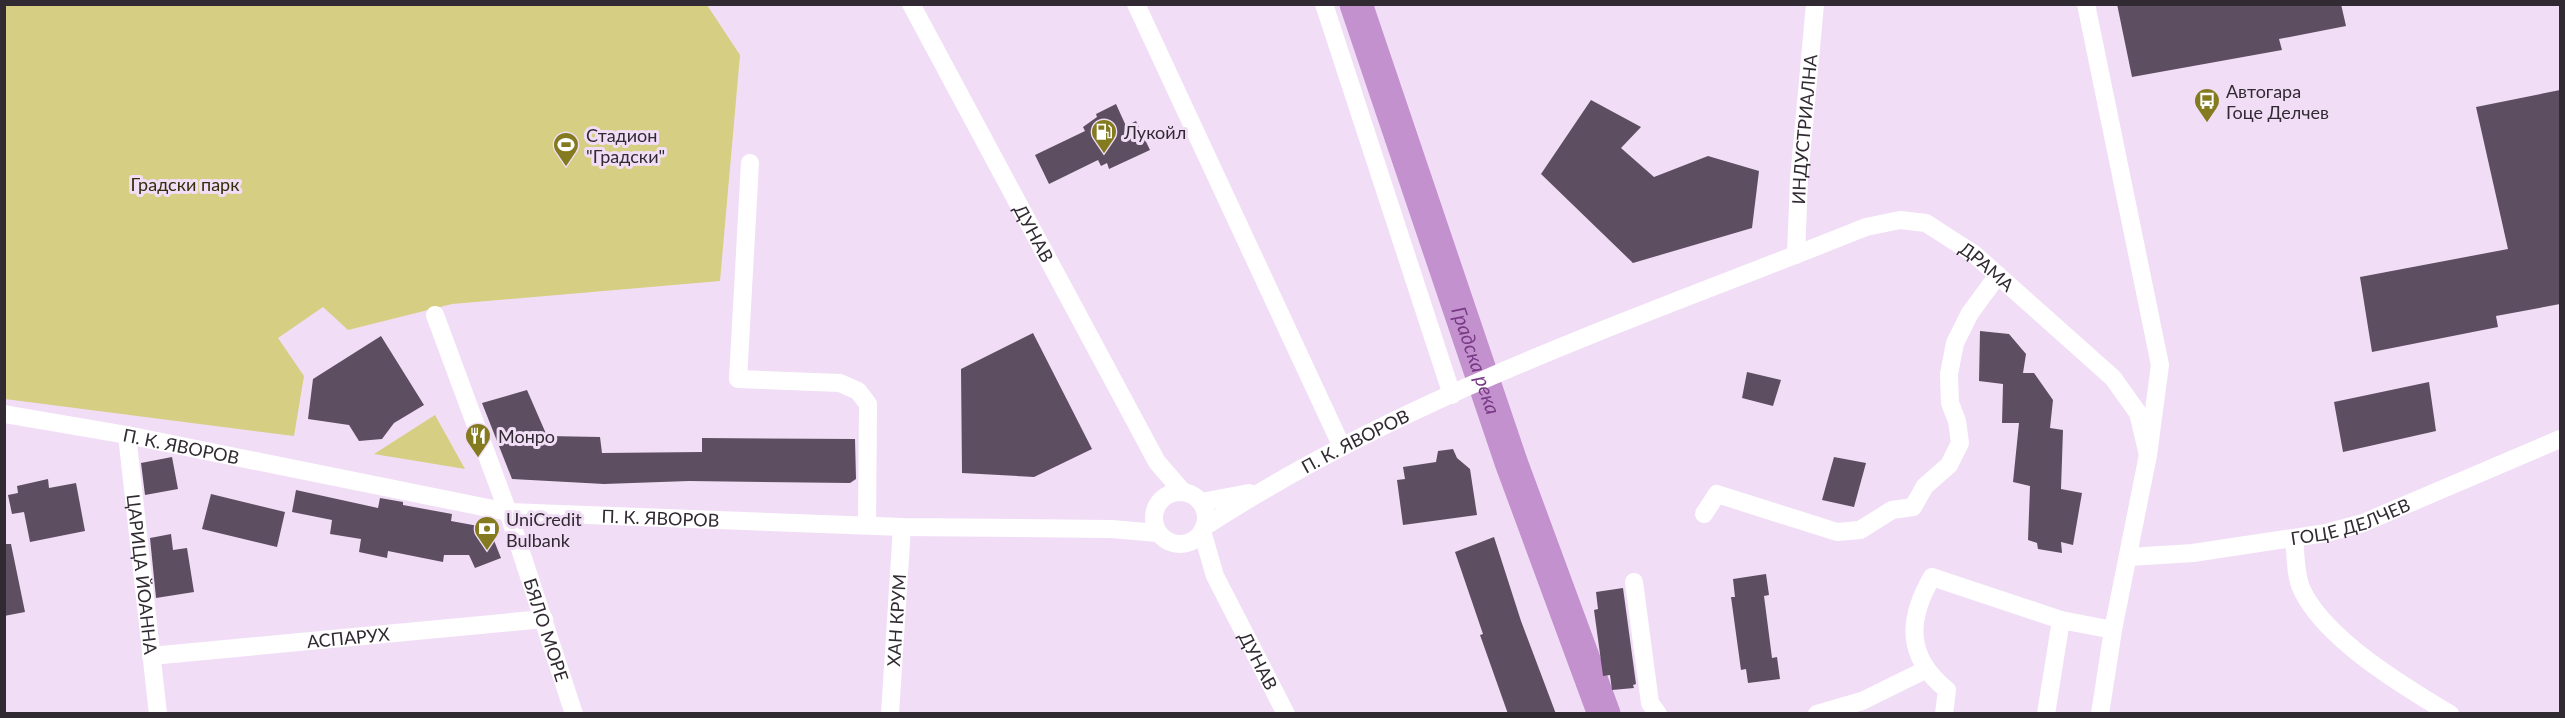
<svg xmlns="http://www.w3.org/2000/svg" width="2565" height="718" viewBox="0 0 2565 718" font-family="Lato,sans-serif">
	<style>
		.green { fill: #d6ce83 }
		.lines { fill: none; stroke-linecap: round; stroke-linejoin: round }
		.river { stroke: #c491cf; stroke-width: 33 }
		.building { fill: #5e4e62 }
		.minor { stroke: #fff; stroke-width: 18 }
		.labels { text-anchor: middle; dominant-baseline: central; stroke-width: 6; stroke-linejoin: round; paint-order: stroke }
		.poi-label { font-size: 18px; fill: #312a32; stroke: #f1def6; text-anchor: start }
		.street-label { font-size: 18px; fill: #312a32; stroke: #f1def6 }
		.park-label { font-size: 18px; fill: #322e09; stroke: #f1def6 }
		.water-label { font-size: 20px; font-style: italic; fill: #783a85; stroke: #f1def6 }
	</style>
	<rect width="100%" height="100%" fill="#f1def6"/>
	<!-- green -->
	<path class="green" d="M5,5H707L740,55L720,281L452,304L348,330L323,307L278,338L304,376L294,436L5,399Z
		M435,415L465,469L374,454Z"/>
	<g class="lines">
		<!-- river -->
		<path class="river" id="s1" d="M1356,4L1511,462L1604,714"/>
	</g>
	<!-- building -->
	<path class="building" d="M2117,4H2341L2346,26L2279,39L2282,50L2132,77Z
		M2560,90V304L2496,316L2498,327L2372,352L2360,277L2508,249L2476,107Z
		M1591,100L1641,127L1621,148L1654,177L1708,156L1759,171L1752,228L1633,263L1541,174Z
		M1116,104L1126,126L1136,121L1150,150L1109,169L1107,163L1101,166L1098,160L1049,184L1035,155L1085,131L1083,127L1097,117L1096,114Z
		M1980,331L2009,334L2026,354L2023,373H2034L2053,400L2050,428L2063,430L2061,489L2082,493L2073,545L2061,542L2062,553L2038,549L2037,543L2028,540L2030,486L2013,482L2019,423H2002L2003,384L1979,381Z
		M1033,333L1092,449L1034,477L962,473L961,369Z
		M381,336L424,405L394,423L382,439L359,441L349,425L308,419L313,379Z
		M1747,372L1781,380L1773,406L1742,398Z
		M2429,382L2436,431L2343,452L2334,402Z
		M527,390L547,436L600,437L602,453L702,452V438L855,439L856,479L850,483L689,481L604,484L512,479L482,403Z
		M1453,449L1457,458L1470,469L1477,515L1403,525L1397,480L1405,479L1403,467L1436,462L1438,451Z
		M172,457L178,489L145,495L141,463Z
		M1834,457L1866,463L1854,507L1822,500Z
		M48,479L49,488L76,483L85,531L30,542L24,512L12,514L8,495L18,493L17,486Z
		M296,490L378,508L380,498L403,502V505L452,514L451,521L489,528L501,558L475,568L469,555H444L443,562L388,551L387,558L359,552L361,539L330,534L332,520L292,512Z
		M211,494L285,512L277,547L202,529Z
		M171,534L173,550L187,548L194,592L156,598L150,538Z
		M1494,537L1521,621L1556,714H1508L1480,635L1483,634L1455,552Z
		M4,544H11L25,612L4,616Z
		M1766,574L1769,595L1764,596L1772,658L1777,657L1780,679L1748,683L1746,669L1741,670L1731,597H1735L1733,579Z
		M1623,588L1636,684L1633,685L1634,688L1612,690L1610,675L1603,676L1594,610L1598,609L1596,592Z"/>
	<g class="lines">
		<!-- minor -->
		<g class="minor">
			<path id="s2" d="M911,4L1157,462L1183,492"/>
			<path d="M1136,4L1342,447"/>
			<path d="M1324,4L1452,395"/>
			<path d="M2086,4L2160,365L2148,455L2113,630L2100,714"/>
			<path d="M750,163L738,379L840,383L858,391L868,404L867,525"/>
			<path id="s3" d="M1796,255L1799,179L1815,4"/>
			<path id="s4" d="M435,315L508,512L574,714"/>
			<path id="s5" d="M4,414L127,435L508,512L902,527L1111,529L1158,533"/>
			<path id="s6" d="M127,435L158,714"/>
			<circle cx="1180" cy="518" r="26"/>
			<path d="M1201,502L1249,493"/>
			<path d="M1704,514L1717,494L1837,532L1860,530L1892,510L1913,507L1925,486L1949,465L1960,443L1957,421L1950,403L1949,374L1955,343L1970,313L1998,275"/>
			<path id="s7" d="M1204,527C1408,394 1642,317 1866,227L1900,220L1926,223L1974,254L2113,378L2138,413L2148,455"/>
			<path id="s8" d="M1202,531L1215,576L1286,714"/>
			<path d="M2294,539C2296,554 2295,576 2302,590C2325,639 2403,686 2450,714"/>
			<path id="s9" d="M2129,557L2193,553L2326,533L2363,523L2560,439"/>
			<path d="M1634,582L1650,703L1658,714"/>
			<path id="s10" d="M151,656L544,619"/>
			<path id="s11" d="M890,714L902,527"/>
			<path d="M1817,714L1862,701L1925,670"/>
			<path d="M1944,714L1947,690C1906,657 1907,620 1932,577L2061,620L2113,630"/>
			<path d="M2046,714L2061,620"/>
		</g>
	</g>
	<!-- icons -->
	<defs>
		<symbol id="bus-pin" viewBox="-11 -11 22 30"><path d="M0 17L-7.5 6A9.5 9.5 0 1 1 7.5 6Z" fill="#847a1f" stroke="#f1def6"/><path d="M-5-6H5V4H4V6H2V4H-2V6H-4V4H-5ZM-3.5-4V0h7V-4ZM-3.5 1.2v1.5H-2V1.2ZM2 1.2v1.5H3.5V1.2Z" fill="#fff"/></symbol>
		<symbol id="fuel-pin" viewBox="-11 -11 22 30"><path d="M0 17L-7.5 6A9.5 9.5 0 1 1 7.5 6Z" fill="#847a1f" stroke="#f1def6"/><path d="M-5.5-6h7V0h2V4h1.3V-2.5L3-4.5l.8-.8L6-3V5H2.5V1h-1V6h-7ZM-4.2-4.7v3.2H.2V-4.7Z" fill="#fff"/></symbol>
		<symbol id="stadium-pin" viewBox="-11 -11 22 30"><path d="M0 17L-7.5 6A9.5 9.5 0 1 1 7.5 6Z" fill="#847a1f" stroke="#f1def6"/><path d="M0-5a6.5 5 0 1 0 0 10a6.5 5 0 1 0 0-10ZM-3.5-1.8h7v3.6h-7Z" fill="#fff"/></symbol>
		<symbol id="restaurant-pin" viewBox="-11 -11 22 30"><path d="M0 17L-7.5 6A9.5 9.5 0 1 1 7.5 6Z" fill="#847a1f" stroke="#f1def6"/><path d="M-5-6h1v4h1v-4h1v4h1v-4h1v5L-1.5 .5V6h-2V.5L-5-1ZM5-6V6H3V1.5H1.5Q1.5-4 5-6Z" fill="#fff"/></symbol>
		<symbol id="bank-pin" viewBox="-11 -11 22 30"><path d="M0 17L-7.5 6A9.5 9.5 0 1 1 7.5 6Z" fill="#847a1f" stroke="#f1def6"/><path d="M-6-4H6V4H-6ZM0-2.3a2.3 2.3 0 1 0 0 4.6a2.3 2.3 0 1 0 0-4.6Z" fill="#fff"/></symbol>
	</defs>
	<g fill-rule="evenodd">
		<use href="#bus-pin" x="2192" y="86" width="30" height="40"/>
		<use href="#fuel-pin" x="1089" y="117" width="30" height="40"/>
		<use href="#stadium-pin" x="551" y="130" width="30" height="40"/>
		<use href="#restaurant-pin" x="463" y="421" width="30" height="40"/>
		<use href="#bank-pin" x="472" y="514" width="30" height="40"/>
	</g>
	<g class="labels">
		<!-- poi labels -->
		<g class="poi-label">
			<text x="2226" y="91">Автогара<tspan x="2226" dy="21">Гоце Делчев</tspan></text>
			<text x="1124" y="132">Лукойл</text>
			<text x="586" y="135">Стадион<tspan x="586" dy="21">"Градски"</tspan></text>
			<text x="498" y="436">Монро</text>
			<text x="506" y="519">UniCredit<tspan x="506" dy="21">Bulbank</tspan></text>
		</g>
		<!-- street labels -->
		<g class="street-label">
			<text stroke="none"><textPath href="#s3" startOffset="126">ИНДУСТРИАЛНА</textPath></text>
			<text stroke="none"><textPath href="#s2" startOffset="260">ДУНАВ</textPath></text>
			<text stroke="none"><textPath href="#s7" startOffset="864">ДРАМА</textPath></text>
			<text stroke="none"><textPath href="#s7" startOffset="174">П. К. ЯВОРОВ</textPath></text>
			<text stroke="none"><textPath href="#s5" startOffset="180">П. К. ЯВОРОВ</textPath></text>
			<text stroke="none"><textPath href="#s5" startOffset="666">П. К. ЯВОРОВ</textPath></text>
			<text stroke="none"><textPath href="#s9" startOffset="225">ГОЦЕ ДЕЛЧЕВ</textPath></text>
			<text stroke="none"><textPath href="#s6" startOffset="140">ЦАРИЦА ЙОАННА</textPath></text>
			<text stroke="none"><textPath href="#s11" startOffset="94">ХАН КРУМ</textPath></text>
			<text stroke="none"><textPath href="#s4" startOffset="334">БЯЛО МОРЕ</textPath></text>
			<text stroke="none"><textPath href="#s10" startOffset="198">АСПАРУХ</textPath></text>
			<text stroke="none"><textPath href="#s8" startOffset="142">ДУНАВ</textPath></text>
		</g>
		<!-- park labels -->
		<g class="park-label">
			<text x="185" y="184">Градски парк</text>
		</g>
		<!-- water labels -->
		<g class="water-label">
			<text stroke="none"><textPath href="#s1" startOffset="376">Градска река</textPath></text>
		</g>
	</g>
	<!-- border -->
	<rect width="2565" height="718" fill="none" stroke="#312a32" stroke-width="12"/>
</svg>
